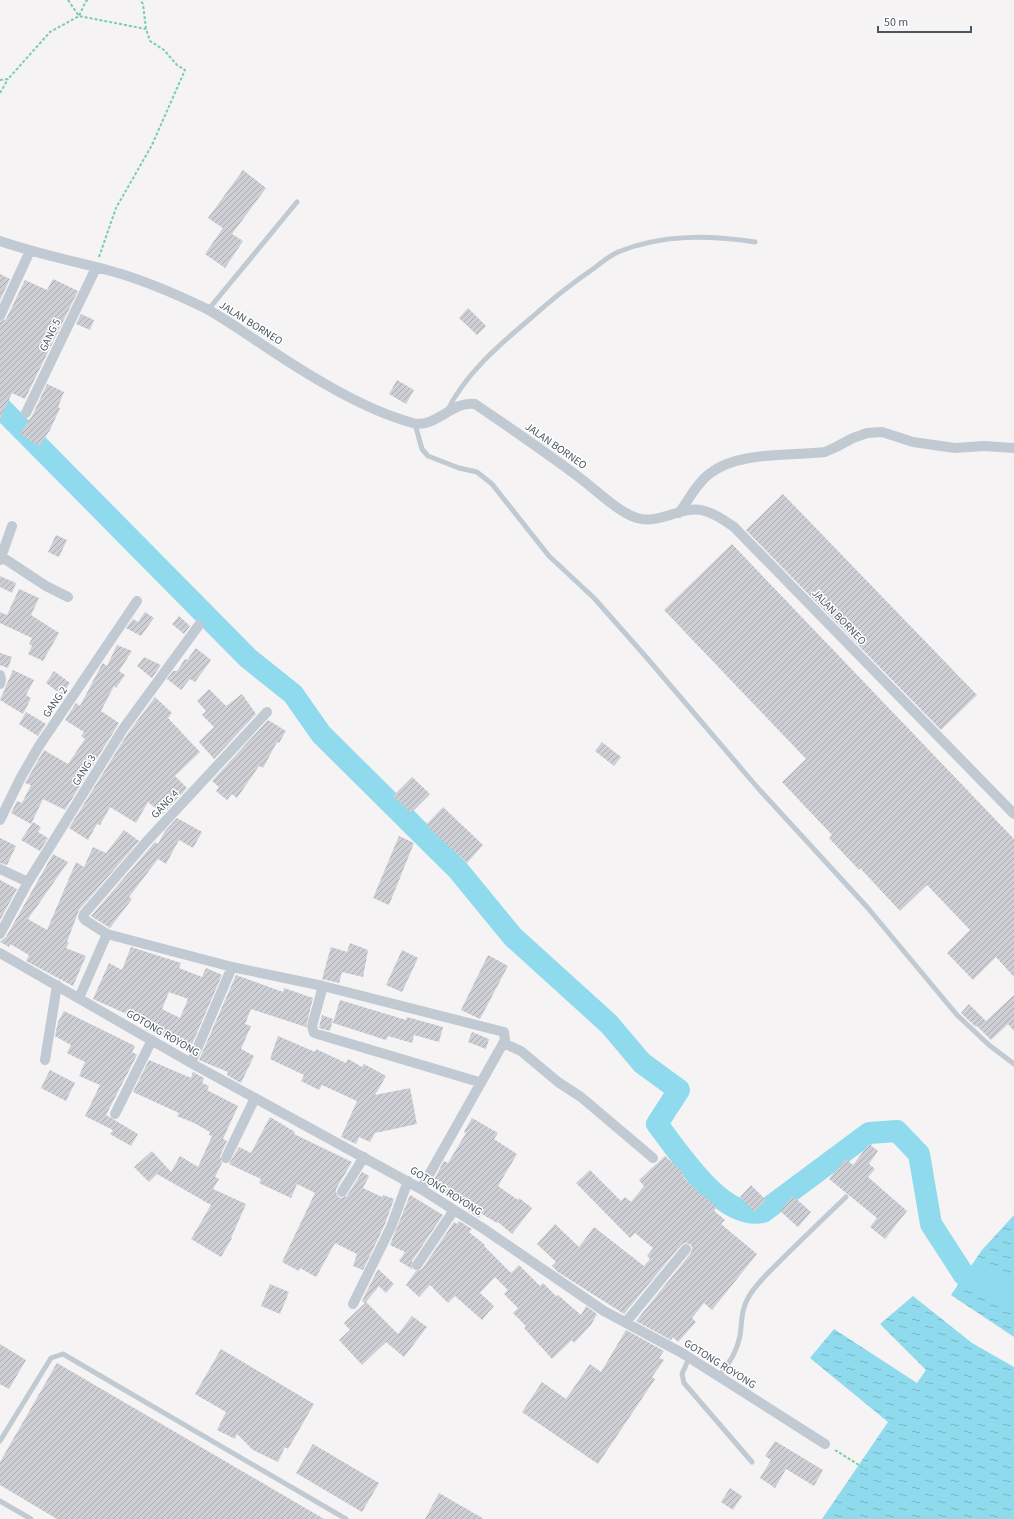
<svg xmlns="http://www.w3.org/2000/svg" width="1014" height="1519" viewBox="0 0 1014 1519" font-family="'Source Sans 3',sans-serif">
	<style>
		.water { fill: url(#water-ripples) }
		.lines { fill: none; stroke-linecap: round; stroke-linejoin: round }
		.river { stroke: #90daee; stroke-width: 22 }
		.building { fill: url(#building-hatch); fill-rule: evenodd }
		.path { stroke: #7ad0a6; stroke-width: 2; stroke-dasharray: 3 2; stroke-linecap: butt }
		.service { stroke: #c1cad2; stroke-width: 5 }
		.minor { stroke: #c1cad2; stroke-width: 10 }
		.labels { text-anchor: middle; dominant-baseline: central; stroke-width: 3; stroke-linejoin: round; paint-order: stroke }
		.street-label { font-size: 11px; fill: #4a5661; stroke: #fff }
	</style>
	<defs>
		<pattern id="water-ripples" width="26" height="14" patternUnits="userSpaceOnUse"><rect width="26" height="14" fill="#90daee"/><path d="M2 4q2-2 4 0t4 0M15 11q2-2 4 0t4 0" fill="none" stroke="#78b4c4"/></pattern>
		<pattern id="building-hatch" width="6" height="6" patternUnits="userSpaceOnUse"><rect width="6" height="6" fill="#cdcfd5"/><path d="M-1 1l2-2M0 6l6-6M5 7l2-2" fill="none" stroke="#a8abb0"/></pattern>
	</defs>
	<rect width="100%" height="100%" fill="#f5f3f3"/>
	<!-- water -->
	<path class="water" d="M1014,1215V1337L951,1295L982,1250Z
		M913,1296L972,1343L1014,1367V1519H822L888,1422L810,1358L834,1329L917,1383L926,1370L880,1324Z"/>
	<g class="lines">
		<!-- river -->
		<path class="river" d="M0,407L248,658L293,694L321,734L458,870L513,937L609,1024L642,1063L679,1090L657,1124C679,1152 722,1221 763,1212L869,1133L897,1131L919,1154L931,1224L964,1275L1014,1294"/>
	</g>
	<!-- building -->
	<path class="building" d="M243,170L266,188L232,234L243,241L225,268L205,254L223,228L208,218Z
		M0,274L10,279L0,300Z
		M53,279L78,291L25,399L12,393L0,420V322L6,319L25,280L47,290Z
		M468,308L486,326L477,335L459,318Z
		M81,314L94,320L90,330L76,324Z
		M397,380L414,390L406,404L389,394Z
		M47,384L64,392L58,407L60,408L50,430L39,446L20,434L32,416Z
		M783,494L977,695L941,730L746,530Z
		M56,535L67,540L59,557L48,552Z
		M732,544L1014,839V977L996,957L973,980L947,953L970,930L927,885L900,911L860,868L859,870L829,838L832,835L782,782L806,759L664,610Z
		M0,576L16,583L12,593L0,587Z
		M19,589L39,598L31,615L59,633L43,661L28,654L32,646L29,644L32,638L0,623V612L7,615Z
		M145,612L154,618L141,636L126,628L133,619L138,622Z
		M179,616L190,626L184,634L172,624Z
		M117,645L132,651L119,671L125,675L116,688L114,686L101,711L119,723L65,810L43,799L31,824L11,813L17,801L22,803L31,785L25,783L44,750L68,764L85,739L81,736L84,732L65,720L76,703L80,706L102,664L103,663L107,666Z
		M196,648L211,660L195,682L190,679L181,690L167,679L173,671H177L185,659L187,660Z
		M0,653L12,657L8,668L0,665Z
		M144,657L161,665L152,678L137,666Z
		M13,670L34,680L26,695L31,698L23,714L0,700Z
		M54,671L70,683L62,695L46,683Z
		M209,689L226,706L242,694L256,714L214,759L199,742L214,727L202,715L206,711L197,701Z
		M155,697L172,713L168,718L200,752L175,776L187,788L163,814L148,802L136,823L110,807L100,825L97,824L88,840L69,828L128,733Z
		M26,712L46,724L38,736L19,724Z
		M268,720L286,731L279,743L277,742L263,768L259,766L237,798L232,794L227,800L216,791L219,787L212,781Z
		M602,742L621,757L614,766L595,751Z
		M412,777L430,794L411,813L393,796Z
		M443,807L483,845L467,863L426,825Z
		M177,818L202,832L193,848L179,840L166,864L158,859L129,897L132,899L110,928L91,916L155,842L158,844L165,831Z
		M33,822L41,827L38,832L48,838L40,851L21,840Z
		M124,830L139,841L79,910L67,942L69,943L66,948L86,956L73,986L26,961L29,955L10,944L9,947L0,942L6,937L53,854L68,862L28,919L47,930L76,862L84,867L93,847L106,853Z
		M399,836L414,843L389,905L373,898Z
		M0,838L16,846L7,865L0,863Z
		M0,880L17,889L0,920Z
		M350,943L368,950L363,977L342,972L339,983L322,979L331,947L347,952Z
		M131,947L181,963L179,968L202,977L206,968L222,975L190,1049L147,1028L150,1021L130,1013L129,1015L93,999L109,963L122,970ZM169,992L188,999L180,1018L162,1009Z
		M402,950L418,958L402,992L386,985Z
		M488,955L508,966L480,1019L461,1010Z
		M236,975L283,992L284,988L313,998L306,1027L251,1009L245,1024L251,1026L241,1049L254,1056L241,1083L227,1075L228,1072L199,1060Z
		M1014,995V1031L1008,1024L991,1040L977,1026L976,1027L961,1013L969,1004L986,1021Z
		M340,1000L406,1020L407,1017L443,1027L439,1042L414,1035L412,1043L388,1036L386,1040L333,1023Z
		M64,1011L135,1046L132,1052L137,1055L106,1115L138,1134L131,1146L110,1134L113,1130L85,1116L100,1085L79,1076L85,1062L67,1053L71,1045L55,1036L58,1022Z
		M322,1015L333,1019L330,1031L319,1028Z
		M472,1032L489,1039L486,1049L468,1042Z
		M278,1036L315,1052L316,1049L346,1063L348,1059L362,1067L364,1064L386,1076L375,1095L410,1088L417,1124L375,1133L370,1142L359,1137L356,1144L341,1137L357,1101L322,1085L319,1090L301,1081L304,1075L270,1059Z
		M149,1060L191,1078L193,1072L204,1078L202,1083L209,1086L207,1090L238,1106L223,1139L227,1141L220,1156L222,1163L215,1177L219,1179L213,1189L246,1204L231,1238H232L221,1257L191,1239L211,1205L157,1174L149,1182L134,1167L152,1151L171,1172L180,1156L198,1167L212,1136L209,1135L210,1132L194,1123L177,1116L179,1113L133,1092Z
		M50,1070L75,1083L66,1101L41,1088Z
		M270,1117L295,1132L294,1134L352,1162L336,1189V1192L338,1197L342,1198L347,1196L362,1172L369,1176L363,1188L382,1197L383,1195L394,1199L385,1224L363,1270L353,1266L357,1254L335,1243L316,1277L300,1268L299,1271L282,1262L315,1193L297,1184L291,1198L259,1183L261,1179L229,1164L239,1147L251,1153Z
		M472,1118L498,1133L494,1139L517,1154L498,1186L518,1200L519,1198L532,1208L512,1234L498,1222L497,1223L482,1214L479,1218L467,1210L469,1207L431,1185L444,1161L448,1163L466,1133L464,1132Z
		M869,1144L878,1151L869,1164L875,1169L868,1177L907,1211L885,1239L870,1227L877,1218L829,1179L846,1159L853,1165Z
		M665,1156L685,1175L683,1177L694,1188L717,1207L714,1211L725,1220L721,1224L757,1254L712,1310L704,1303L692,1318L696,1322L678,1342L673,1337L671,1340L636,1321L691,1253L692,1247L690,1244L684,1243L681,1245L624,1314L558,1272L552,1266L556,1262L537,1244L555,1224L579,1247L594,1227L644,1266L650,1259L647,1256L653,1248L635,1233L630,1238L576,1183L590,1170L621,1201L625,1197L631,1202L644,1186L639,1180Z
		M751,1185L766,1200L754,1212L740,1197Z
		M410,1195L443,1215L412,1261V1269L399,1261L405,1252L390,1245Z
		M793,1196L811,1212L798,1227L780,1211Z
		M459,1221L472,1229L469,1232L485,1245L484,1246L511,1273L519,1265L540,1286L543,1283L557,1297L558,1295L581,1315L586,1306L597,1314L591,1325L574,1343L572,1340L552,1359L524,1328L526,1326L513,1313L518,1308L504,1294L508,1290L495,1277L480,1293L494,1306L482,1320L455,1296L448,1303L430,1285L419,1297L406,1285L416,1271L422,1269L454,1222L457,1224Z
		M378,1269L394,1284L386,1293L379,1286L366,1302L398,1334L412,1316L427,1327L404,1357L386,1342L362,1365L339,1340L350,1330L344,1323L365,1303L362,1301Z
		M270,1284L289,1292L280,1314L261,1306Z
		M626,1330L664,1351L659,1358L664,1360L652,1377L655,1379L598,1464L522,1412L542,1382L566,1399L590,1364L601,1372Z
		M0,1344L26,1360L9,1389L0,1384Z
		M221,1349L314,1404L288,1449L285,1447L278,1462L253,1450L237,1434L235,1439L217,1430L226,1412L195,1394Z
		M57,1363L324,1519H57L0,1485V1462Z
		M775,1441L823,1470L814,1486L786,1469L775,1488L760,1478L771,1460L765,1456Z
		M313,1444L379,1483L362,1512L296,1473Z
		M730,1488L742,1496L733,1510L721,1502Z
		M439,1493L484,1519H425Z"/>
	<g class="lines">
		<!-- path -->
		<path class="path" d="M68,0L79,16L86,1L89,0
			M0,80L8,79L50,32L79,16L146,29
			M0,93L8,79
			M99,257L116,208L152,145L185,70L177,65L164,50L150,41L146,29L143,4L140,0
			M835,1450L867,1470"/>
		<!-- service -->
		<path class="service" d="M208,310L297,202
			M447,411C466,373 499,345 531,318C551,300 571,284 593,269C601,263 609,256 618,252C662,234 709,235 755,242
			M415,424L422,449L428,456L459,468L477,472L492,484L549,556L594,598L647,658L757,787L867,907L957,1015L989,1045L1014,1064
			M689,1358L682,1374L684,1383L752,1462
			M718,1377C728,1366 737,1351 740,1336C742,1323 741,1310 748,1298C755,1285 766,1275 776,1265C799,1242 823,1219 846,1197
			M0,1441L51,1358L63,1354L346,1519
			M0,1501L31,1519"/>
		<!-- minor -->
		<path class="minor" d="M0,241C37,254 74,261 111,271C144,280 176,294 207,309C227,320 246,334 266,347C308,375 364,410 413,423C435,429 453,400 475,404C510,428 546,452 580,478C596,490 618,512 637,518C660,525 683,504 705,511C716,514 725,521 734,527L1014,814
			M0,316L30,251
			M26,413L96,268
			M679,513C688,501 696,484 709,474C738,451 789,456 825,452L836,447L853,438L867,433L882,432L913,442L955,448L984,446L1014,448
			M2,557L46,586L68,597
			M0,560L12,526
			M0,675L1,680L0,684
			M267,712L147,841L84,914L83,917L85,920L107,934L232,967L323,986L504,1032L505,1040L421,1189
			M0,820L21,777L39,746L137,601
			M0,869L28,882
			M0,934L28,882L123,729L199,625
			M0,953L191,1063L421,1189L484,1229L604,1311L682,1353L825,1444
			M323,986L312,1026L314,1033L479,1082
			M79,998L107,934
			M503,1043L521,1051L558,1082L581,1097L653,1158
			M45,1060L57,985
			M191,1063L232,967
			M115,1114L152,1040
			M226,1158L255,1098
			M342,1192L364,1157
			M417,1265L454,1210
			M353,1304L391,1227L408,1181
			M626,1322L686,1249"/>
	</g>
	<g class="labels">
		<!-- street labels -->
		<g class="street-label">
			<text transform="translate(251 323) rotate(32)">JALAN BORNEO</text>
			<text transform="translate(50 335) rotate(-64)">GANG 5</text>
			<text transform="translate(556 446) rotate(35)">JALAN BORNEO</text>
			<text transform="translate(839 617) rotate(46)">JALAN BORNEO</text>
			<text transform="translate(55 702) rotate(-56)">GANG 2</text>
			<text transform="translate(84 770) rotate(-58)">GANG 3</text>
			<text transform="translate(165 804) rotate(-47)">GANG 4</text>
			<text transform="translate(163 1033) rotate(30)">GOTONG ROYONG</text>
			<text transform="translate(446 1191) rotate(32)">GOTONG ROYONG</text>
			<text transform="translate(720 1364) rotate(32)">GOTONG ROYONG</text>
		</g>
	</g>
	<!-- scale -->
	<path d="M878 26v6h93v-6" fill="none" stroke="#4a5661" stroke-width="2"/>
	<text x="884" y="26" font-size="12" fill="#4a5661" stroke="#ffffff" stroke-width="3" paint-order="stroke">50 m</text>
</svg>
